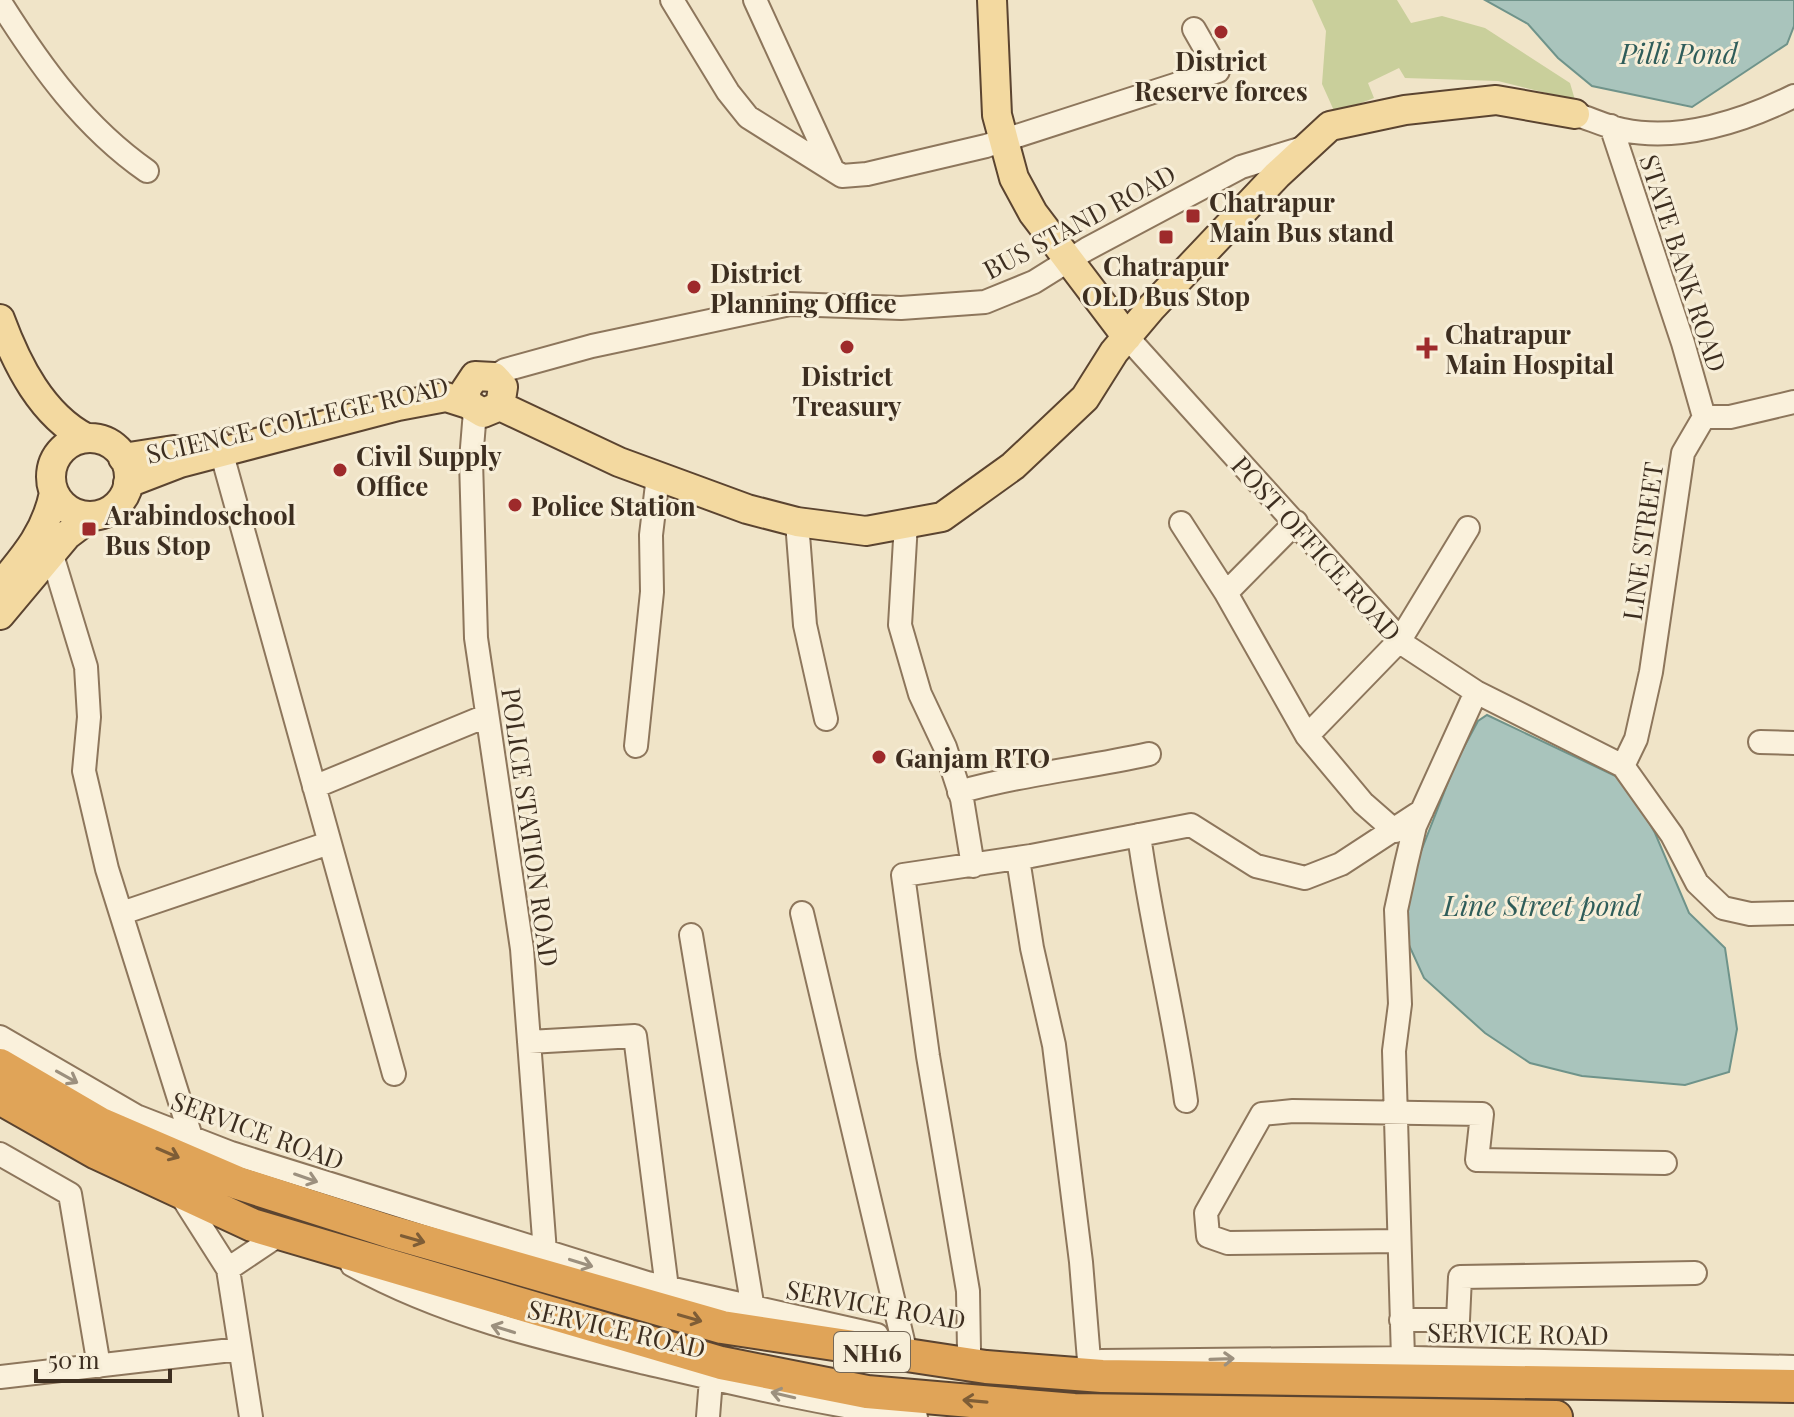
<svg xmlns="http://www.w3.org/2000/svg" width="1794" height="1417" viewBox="0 0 1794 1417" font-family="'Playfair Display',serif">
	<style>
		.green { fill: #c9cf9b }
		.water { fill: #a9c4bc; stroke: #6f938a; stroke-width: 2 }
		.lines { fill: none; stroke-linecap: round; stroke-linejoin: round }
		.minor-casing { stroke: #8d765c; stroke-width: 26 }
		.major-casing { stroke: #5b4430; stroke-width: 32 }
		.highway-casing { stroke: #5b4430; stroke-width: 36 }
		.minor { stroke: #faf1dc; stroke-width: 22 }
		.major { stroke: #f3d9a0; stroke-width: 28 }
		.highway { stroke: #e0a458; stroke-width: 32 }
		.oneway { stroke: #9c907e }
		.oneway2 { stroke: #7e5d36 }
		.poi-dot { fill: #9e2a2b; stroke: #f7eed8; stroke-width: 3 }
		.labels { text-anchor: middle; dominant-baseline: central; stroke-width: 6; stroke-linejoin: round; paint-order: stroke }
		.shield { fill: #f7eed8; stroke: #756857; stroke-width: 2 }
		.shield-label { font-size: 24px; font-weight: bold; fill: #3d2e20 }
		.poi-label { font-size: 26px; font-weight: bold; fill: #3d2e20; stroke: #f7eed8; text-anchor: start }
		.street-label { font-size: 26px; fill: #3d2e20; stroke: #f7eed8 }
		.water-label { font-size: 28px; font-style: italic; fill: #2f5d5a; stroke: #f7eed8 }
	</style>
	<rect width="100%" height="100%" fill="#f0e4c8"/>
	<!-- green -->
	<path class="green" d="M1312,0H1397L1411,23L1442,16L1485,28L1570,83L1575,100L1498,81L1405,78L1399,68L1368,83L1374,98L1335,113L1322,84L1326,31Z"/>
	<!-- water -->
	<path class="water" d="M1485,0H1794V26L1787,44L1692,107L1592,86L1558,58L1528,24Z
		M1487,715L1626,781L1655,833L1689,913L1725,948L1737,1029L1729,1072L1685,1085L1582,1076L1530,1063L1485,1033L1424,978L1408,943L1407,887L1456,762L1478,721Z"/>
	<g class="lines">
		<defs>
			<path id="minor" d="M672,0L728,92L748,117L842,176L867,174L986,146L1218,71L1194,29
				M755,0L831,166
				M0,2C41,67 84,127 147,171
				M1575,114C1591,119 1607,127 1623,130C1680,142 1744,121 1794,96
				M1611,126L1683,343L1704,417
				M1127,337L1406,646L1476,692L1623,766L1672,835L1697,883L1723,908L1750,914L1794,913
				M494,377L505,370L592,346L790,304L901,308L985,302L1034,282L1087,249L1241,167L1306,147
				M475,411L471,460L476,638L522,949L545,1252
				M218,440L394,1074
				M797,522L805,625L826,719
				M1296,522L1226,593L1307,736L1363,803L1395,831
				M906,523L900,625L920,694L945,747L962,799L973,866
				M1181,523L1226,593
				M52,555L86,667L89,717L84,771L107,869L191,1137
				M1307,736L1400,640L1468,528
				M1760,742L1794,743
				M636,746L652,592L651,535L658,476
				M1623,766L1636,739L1651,672L1683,453L1704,417H1730L1794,402
				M314,787L486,716
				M959,792C1022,774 1086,768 1149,754
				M1139,835C1151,925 1174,1012 1186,1101
				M1018,859L1032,948L1054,1045L1081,1262L1089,1360
				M122,913L329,843
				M802,913L903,1341
				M691,935L753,1309
				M0,1037L136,1116L231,1153L647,1283L877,1335
				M529,1042L635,1036L667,1288
				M0,1154L70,1194L99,1366
				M179,1192L228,1269L251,1417
				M1399,1241L1228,1243L1208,1236L1206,1213L1262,1114L1293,1111L1482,1114L1477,1160L1665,1163
				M352,1265C444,1316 544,1339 646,1363C736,1384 824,1405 916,1417
				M228,1269L280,1234
				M1401,1320H1458L1460,1277L1695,1273
				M969,1350L968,1291L928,1056L903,875L1031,856L1191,825L1256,866L1305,878L1341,864L1422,811
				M1403,1358L1394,1051L1400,1004L1396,910L1406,864L1415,826L1476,692
				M1101,1361L1414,1358L1794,1367
				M0,1377L240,1349
				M708,1417L711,1379"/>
			<path id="major" d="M992,0L997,115L1014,178L1033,213L1127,337
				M0,319C17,365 42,415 86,438
				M500,406L619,462L747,509L797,522L866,531L942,517L1013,466L1085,398L1114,352L1152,307L1277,175L1330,126L1405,110L1496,100L1575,114
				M51 477a39 39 0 1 1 78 0a39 39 0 1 1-78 0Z
				M123,458L174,450
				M128,483L180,463L398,406L446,397L468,404L483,413L500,406L503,387L494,377L475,376L465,391L468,404
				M1,585C26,555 46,532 54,493
				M0,615L67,535L92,516"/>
			<path id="highway" d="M0,1065L101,1124L238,1183L391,1232L722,1327L986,1367L1102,1376L1794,1386
				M0,1098L97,1153L252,1225L721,1363L867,1392L1074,1410L1556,1417"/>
		</defs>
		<!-- minor casing -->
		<use href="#minor" class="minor-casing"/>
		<!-- major casing -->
		<use href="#major" class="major-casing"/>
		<!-- highway casing -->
		<use href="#highway" class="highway-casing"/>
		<!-- minor -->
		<use href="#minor" class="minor"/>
		<!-- major -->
		<use href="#major" class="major"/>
		<!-- highway -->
		<use href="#highway" class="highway"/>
	</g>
	<!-- one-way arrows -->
	<defs><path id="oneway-shaft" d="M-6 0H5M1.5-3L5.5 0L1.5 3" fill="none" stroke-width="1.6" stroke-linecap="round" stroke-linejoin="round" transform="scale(2)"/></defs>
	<g class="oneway">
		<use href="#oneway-shaft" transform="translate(67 1077) rotate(29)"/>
		<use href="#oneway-shaft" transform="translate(306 1178) rotate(19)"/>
		<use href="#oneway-shaft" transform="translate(581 1263) rotate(17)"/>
		<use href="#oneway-shaft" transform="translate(503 1329) rotate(-163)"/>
		<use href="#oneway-shaft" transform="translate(1222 1359) rotate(-2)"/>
		<use href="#oneway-shaft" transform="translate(783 1395) rotate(-167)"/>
	</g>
	<g class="oneway2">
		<use href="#oneway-shaft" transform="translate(168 1153) rotate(23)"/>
		<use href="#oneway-shaft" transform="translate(413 1239) rotate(16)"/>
		<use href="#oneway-shaft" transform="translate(690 1318) rotate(16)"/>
		<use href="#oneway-shaft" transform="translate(975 1401) rotate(-175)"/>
	</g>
	<!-- markers -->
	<g class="poi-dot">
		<circle cx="1221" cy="32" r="8"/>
		<rect x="1185" y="208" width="16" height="16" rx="4"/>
		<rect x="1158" y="229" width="16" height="16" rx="4"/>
		<circle cx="694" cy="287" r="8"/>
		<circle cx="847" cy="347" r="8"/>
		<path d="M1423 336h8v8h8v8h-8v8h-8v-8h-8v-8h8z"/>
		<circle cx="340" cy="470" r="8"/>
		<circle cx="515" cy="505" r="8"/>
		<rect x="81" y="521" width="16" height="16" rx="4"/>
		<circle cx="879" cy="757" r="8"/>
	</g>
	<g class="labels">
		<!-- shield labels -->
		<rect class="shield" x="834" y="1332" width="76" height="40" rx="6"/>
		<g class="shield-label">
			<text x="872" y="1352">NH16</text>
		</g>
		<!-- poi labels -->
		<g class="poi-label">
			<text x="1221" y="60" text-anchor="middle">District<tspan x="1221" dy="30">Reserve forces</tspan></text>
			<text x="1209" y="201">Chatrapur<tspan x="1209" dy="30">Main Bus stand</tspan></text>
			<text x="1166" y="265" text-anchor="middle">Chatrapur<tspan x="1166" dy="30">OLD Bus Stop</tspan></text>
			<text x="710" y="272">District<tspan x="710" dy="30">Planning Office</tspan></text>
			<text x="1445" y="333">Chatrapur<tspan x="1445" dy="30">Main Hospital</tspan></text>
			<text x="847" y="375" text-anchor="middle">District<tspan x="847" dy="30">Treasury</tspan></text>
			<text x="356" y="455">Civil Supply<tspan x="356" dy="30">Office</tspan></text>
			<text x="531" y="505">Police Station</text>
			<text x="105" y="514">Arabindoschool<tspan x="105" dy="30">Bus Stop</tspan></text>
			<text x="895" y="757">Ganjam RTO</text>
		</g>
		<!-- street labels -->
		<g class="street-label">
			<text transform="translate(1079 221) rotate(-28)">BUS STAND ROAD</text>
			<text transform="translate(1684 263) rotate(72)">STATE BANK ROAD</text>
			<text transform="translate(297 419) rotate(-13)">SCIENCE COLLEGE ROAD</text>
			<text transform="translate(1642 541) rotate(-82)">LINE STREET</text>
			<text transform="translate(1317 548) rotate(48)">POST OFFICE ROAD</text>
			<text transform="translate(531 827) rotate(82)">POLICE STATION ROAD</text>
			<text transform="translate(258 1130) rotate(20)">SERVICE ROAD</text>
			<text transform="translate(876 1304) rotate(10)">SERVICE ROAD</text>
			<text transform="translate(617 1328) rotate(13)">SERVICE ROAD</text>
			<text transform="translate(1518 1333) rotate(1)">SERVICE ROAD</text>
		</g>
		<!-- water labels -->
		<g class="water-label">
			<text x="1679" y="52">Pilli Pond</text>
			<text x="1542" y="904">Line Street pond</text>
		</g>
	</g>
	<!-- scale -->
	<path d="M36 1369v12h134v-12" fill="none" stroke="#3d2e20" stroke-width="4"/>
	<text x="48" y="1369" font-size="24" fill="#3d2e20" stroke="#f7eed8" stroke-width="6" paint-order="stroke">50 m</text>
</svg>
